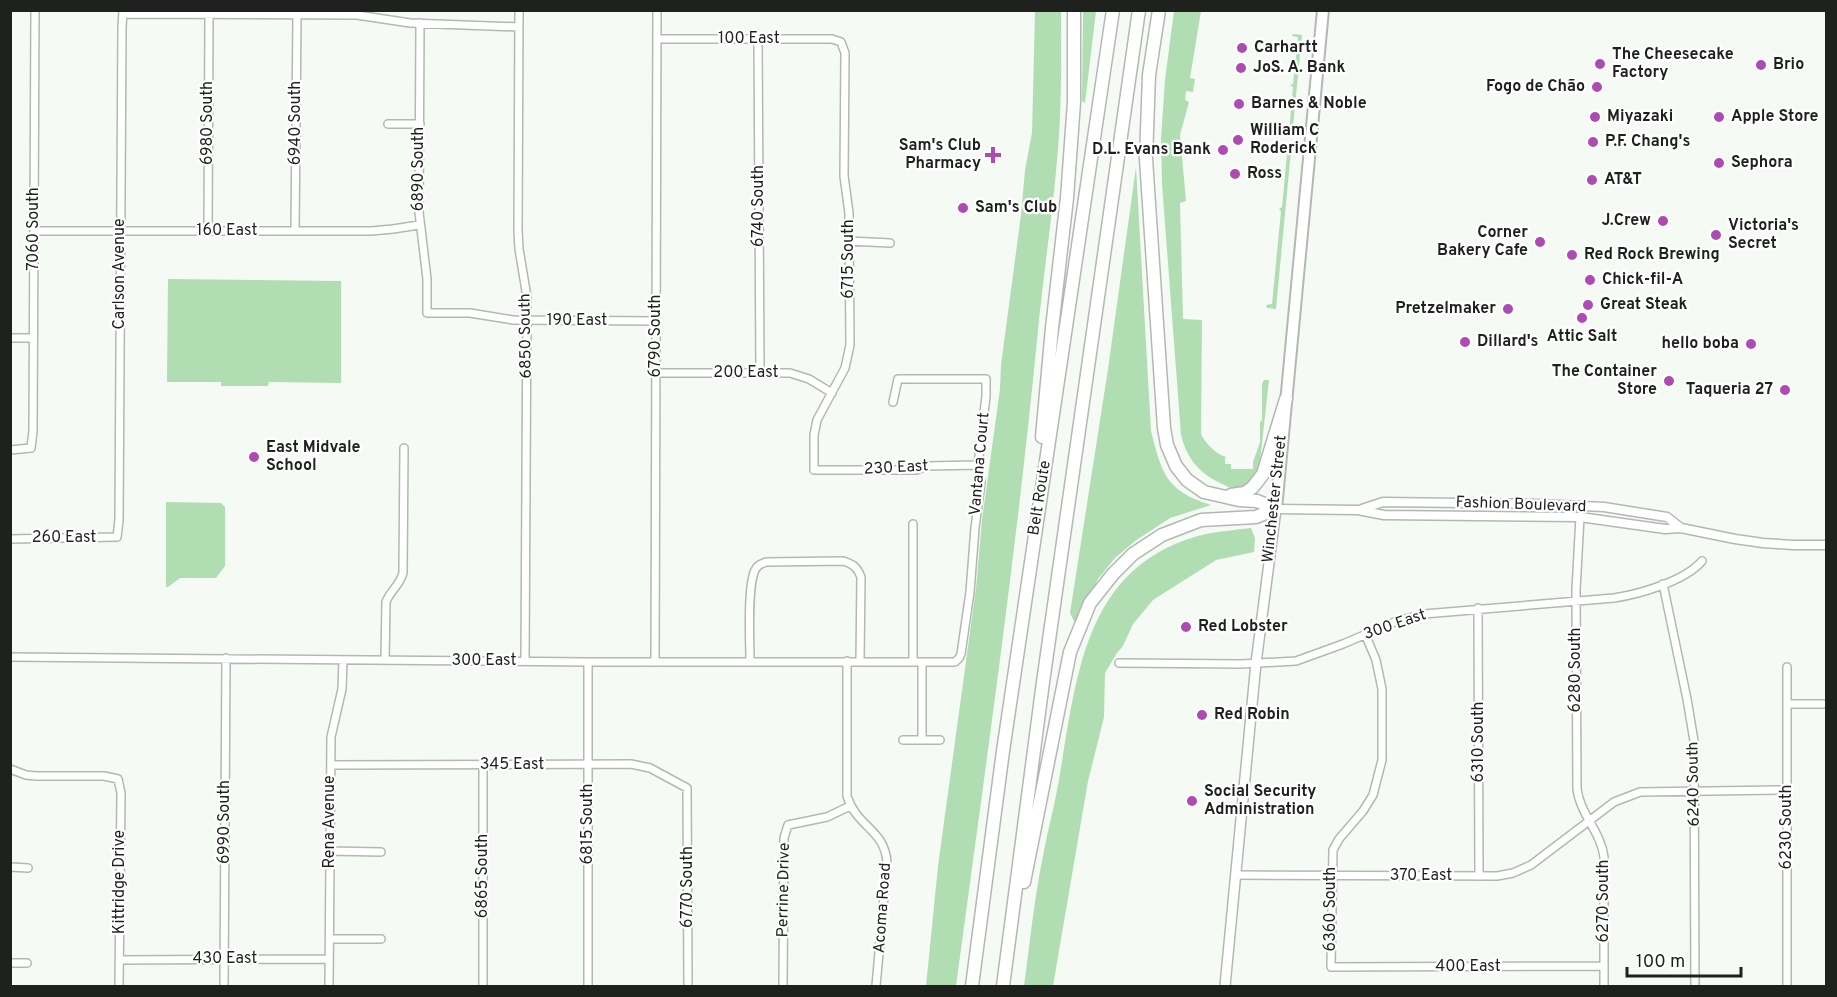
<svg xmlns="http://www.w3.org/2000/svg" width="1837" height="997" viewBox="0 0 1837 997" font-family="Overpass,sans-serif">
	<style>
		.green { fill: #b1ddb2 }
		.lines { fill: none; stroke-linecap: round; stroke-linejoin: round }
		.minor-casing { stroke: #b3b8b3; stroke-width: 10 }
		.tertiary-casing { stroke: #b3b8b3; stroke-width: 11 }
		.secondary-casing { stroke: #b3b8b3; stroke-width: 12 }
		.primary-casing { stroke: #b3b8b3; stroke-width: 14 }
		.motorway-casing { stroke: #b3b8b3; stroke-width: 15 }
		.minor { stroke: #fff; stroke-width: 7 }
		.tertiary { stroke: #fff; stroke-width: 8 }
		.secondary { stroke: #fff; stroke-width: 9 }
		.primary { stroke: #fff; stroke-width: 10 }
		.motorway { stroke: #fff; stroke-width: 12 }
		.poi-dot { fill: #ad4bb2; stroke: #fff; stroke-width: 2 }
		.labels { text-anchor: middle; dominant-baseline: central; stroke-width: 4.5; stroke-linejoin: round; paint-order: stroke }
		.street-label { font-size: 16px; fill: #1f211f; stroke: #fff }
		.poi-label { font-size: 16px; font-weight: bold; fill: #1f211f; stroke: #fff; text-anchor: start }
	</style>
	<rect width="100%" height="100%" fill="#f5faf5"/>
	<!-- green -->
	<path class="green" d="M1035,11H1061C1061,57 1062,103 1058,149C1053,213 1043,276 1037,340C1016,556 985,771 956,986H926L938,866L976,588L982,520L1000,389L1001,365L1021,215L1025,170L1032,133Z
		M1083,11H1096L1085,103L1082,101Z
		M1174,11H1201L1190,78L1195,79L1193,92L1186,91L1185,100L1189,102L1180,135L1186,201L1180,203L1183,319L1202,320L1201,434C1205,443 1218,456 1227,457L1225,458V464H1231V469H1253V462L1260,442V422L1262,420V384L1264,380H1269L1259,470L1246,487L1233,491C1229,486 1222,484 1216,481C1197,471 1186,456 1181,435L1162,184L1161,139L1165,80Z
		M1293,34L1302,35L1292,136L1282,135L1289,134L1293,87L1290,85L1293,84L1298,37L1292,36Z
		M1282,152L1291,153L1290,161L1276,309L1267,308L1266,305L1272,304L1281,211L1279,209L1282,207L1287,155L1281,154Z
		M1136,167L1151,431C1162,474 1166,491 1211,505L1170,518L1135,541L1115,558L1098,579L1075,623L1070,613L1108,369Z
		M168,279L341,281V383L269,382L268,386H221V382H167Z
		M166,502L221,503L225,507V566L216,578H180L168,587H166Z
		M1251,528L1255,538L1254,552L1216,560L1153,600L1133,624L1123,646L1117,653L1105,673L1104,717L1088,781L1053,986H1024C1030,943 1034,899 1043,856C1047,832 1054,809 1058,785C1077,680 1081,564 1206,534C1221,531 1236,530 1251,528Z"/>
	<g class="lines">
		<defs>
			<path id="minor" d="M519,10L518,231L519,249L527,297L525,661
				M123,14L357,15L410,23L519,27
				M420,23L419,212L427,279V313H470L513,320L656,321
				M657,39H832L841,42L845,53L844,176L849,213L850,345L845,368L817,420L814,435V470H916L927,466L978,465
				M758,39L760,372
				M388,124H420
				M295,230L297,15
				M34,231H371L393,229L419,225
				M208,231L209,15
				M849,241L890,243
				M10,338H33
				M656,373H790L809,379L832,393
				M10,450L31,448L33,431L35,10
				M1580,517L1576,590L1577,789C1580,814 1601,832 1604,857V986
				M10,539L117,537L119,520L122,27L123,10
				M1663,584L1687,699L1694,741L1695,986
				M1478,608L1479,876
				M1365,634L1376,660L1382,689V760L1373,795L1363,811L1339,839L1333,850L1331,967L1604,966
				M10,657L588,662H955L959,658L961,654L970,592L975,528L981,483L978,465L986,396V379H898L893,402
				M385,660L386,602C390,591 400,585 403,573L404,448
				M750,661C750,641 747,587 755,570C757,565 761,564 766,562L843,561C853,564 857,567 861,577L860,661
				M847,661V796C857,828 885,829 887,863L876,986
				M588,662V986
				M655,662L657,10
				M913,662V524
				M1119,663L1241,664L1296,661L1343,644L1397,621L1424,614L1614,598C1640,594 1685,581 1702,561
				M1787,667V986
				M1787,704H1826
				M903,740H940
				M922,740V662
				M331,765L631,764L650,768L687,788L688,986
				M10,769L26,775L36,776H104L118,779L121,793L119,986
				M330,851L381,852
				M10,867L28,868
				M1236,875L1497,876L1513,873L1531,865L1614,802L1640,792L1787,790
				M330,939H381
				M120,960L329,959
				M10,963H27
				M224,986L226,658
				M329,986L331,737L342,689L343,660
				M483,986V765
				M783,986L784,838L788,825L827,817L850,806"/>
			<path id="tertiary" d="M1276,509L1358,510L1384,515L1580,517L1665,529L1681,528L1735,539L1763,543L1793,545H1826
				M1362,509L1383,502L1537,504L1604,507L1667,517L1681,528"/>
			<path id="secondary" d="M1225,986L1256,663L1276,509"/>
			<path id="primary" d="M1276,509L1323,10"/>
			<path id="motorway" d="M1159,10L1149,75L1146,159L1164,428L1167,445L1176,466L1187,480L1204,492L1239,500L1257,501L1276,509
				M1042,437L1052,328L1067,198L1074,102V10
				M1231,495L1245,493L1253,487L1263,474L1286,399
				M1024,882L1070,652L1090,603L1113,574L1133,554L1162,535L1201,520L1256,517L1276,509
				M972,986L1003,751L1113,10
				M1003,986L1043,682L1139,10"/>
		</defs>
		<!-- minor casing -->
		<use href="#minor" class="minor-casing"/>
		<!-- tertiary casing -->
		<use href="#tertiary" class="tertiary-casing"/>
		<!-- secondary casing -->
		<use href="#secondary" class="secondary-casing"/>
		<!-- primary casing -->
		<use href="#primary" class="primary-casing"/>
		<!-- motorway casing -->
		<use href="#motorway" class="motorway-casing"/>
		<!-- minor -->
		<use href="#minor" class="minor"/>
		<!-- tertiary -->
		<use href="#tertiary" class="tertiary"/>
		<!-- secondary -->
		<use href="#secondary" class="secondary"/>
		<!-- primary -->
		<use href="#primary" class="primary"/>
		<!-- motorway -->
		<use href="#motorway" class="motorway"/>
	</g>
	<!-- markers -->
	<g class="poi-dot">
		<circle cx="1242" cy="48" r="6"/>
		<circle cx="1600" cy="64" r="6"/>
		<circle cx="1761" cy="65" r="6"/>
		<circle cx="1241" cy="68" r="6"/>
		<circle cx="1597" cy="87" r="6"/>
		<circle cx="1239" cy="104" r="6"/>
		<circle cx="1595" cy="117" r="6"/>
		<circle cx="1719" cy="117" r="6"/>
		<circle cx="1238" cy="140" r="6"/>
		<circle cx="1593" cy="142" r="6"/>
		<circle cx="1223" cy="150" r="6"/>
		<path d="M990 146h6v6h6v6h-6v6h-6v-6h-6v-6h6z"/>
		<circle cx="1719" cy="163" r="6"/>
		<circle cx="1235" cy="174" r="6"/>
		<circle cx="1592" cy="180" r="6"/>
		<circle cx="963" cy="208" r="6"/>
		<circle cx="1663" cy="221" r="6"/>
		<circle cx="1716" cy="235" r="6"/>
		<circle cx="1540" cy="242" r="6"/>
		<circle cx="1572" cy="255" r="6"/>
		<circle cx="1590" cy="280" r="6"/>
		<circle cx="1588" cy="305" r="6"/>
		<circle cx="1508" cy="309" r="6"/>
		<circle cx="1582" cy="318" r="6"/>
		<circle cx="1465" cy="342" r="6"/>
		<circle cx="1751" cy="344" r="6"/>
		<circle cx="1669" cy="381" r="6"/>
		<circle cx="1785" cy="390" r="6"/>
		<circle cx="254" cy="457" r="6"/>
		<circle cx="1186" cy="627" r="6"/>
		<circle cx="1202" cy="715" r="6"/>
		<circle cx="1192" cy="801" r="6"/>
	</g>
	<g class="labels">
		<!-- street labels -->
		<g class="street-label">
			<text x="749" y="39">100 East</text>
			<text transform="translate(208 123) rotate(-90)">6980 South</text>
			<text transform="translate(296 123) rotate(-90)">6940 South</text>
			<text transform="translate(419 169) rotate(-90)">6890 South</text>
			<text transform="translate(759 206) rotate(-90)">6740 South</text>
			<text transform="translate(34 229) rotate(-90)">7060 South</text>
			<text x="227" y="231">160 East</text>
			<text transform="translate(849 259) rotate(-90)">6715 South</text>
			<text transform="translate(120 274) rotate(-90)">Carlson Avenue</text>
			<text x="577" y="321">190 East</text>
			<text transform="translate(526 336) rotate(-91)">6850 South</text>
			<text transform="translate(656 336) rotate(-90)">6790 South</text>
			<text x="746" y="373">200 East</text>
			<text transform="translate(980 464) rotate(-85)">Vantana Court</text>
			<text transform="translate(896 468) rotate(-3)">230 East</text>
			<text transform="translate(1040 498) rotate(-81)">Belt Route</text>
			<text transform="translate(1275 499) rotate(-84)">Winchester Street</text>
			<text transform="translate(1521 505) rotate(2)">Fashion Boulevard</text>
			<text x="64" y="538">260 East</text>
			<text transform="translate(1395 625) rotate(-19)">300 East</text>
			<text x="484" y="661">300 East</text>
			<text transform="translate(1576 670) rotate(-90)">6280 South</text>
			<text transform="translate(1479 742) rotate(-90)">6310 South</text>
			<text x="512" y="765">345 East</text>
			<text transform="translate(1694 784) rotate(-91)">6240 South</text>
			<text transform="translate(225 822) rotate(-90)">6990 South</text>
			<text transform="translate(330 822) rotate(-90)">Rena Avenue</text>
			<text transform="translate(588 824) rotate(-90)">6815 South</text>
			<text transform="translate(1787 827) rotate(-90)">6230 South</text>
			<text transform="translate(483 876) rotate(-90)">6865 South</text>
			<text x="1421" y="876">370 East</text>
			<text transform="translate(120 882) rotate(-90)">Kittridge Drive</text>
			<text transform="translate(688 887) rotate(-90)">6770 South</text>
			<text transform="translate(784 890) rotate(-89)">Perrine Drive</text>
			<text transform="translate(1604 901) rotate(-90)">6270 South</text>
			<text transform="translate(883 908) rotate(-86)">Acoma Road</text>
			<text transform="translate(1331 909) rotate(-90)">6360 South</text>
			<text x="225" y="959">430 East</text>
			<text x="1468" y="967">400 East</text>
		</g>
		<!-- poi labels -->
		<g class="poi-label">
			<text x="1254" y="48">Carhartt</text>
			<text x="1612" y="55">The Cheesecake<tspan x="1612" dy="18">Factory</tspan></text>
			<text x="1773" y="65">Brio</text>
			<text x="1253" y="68">JoS. A. Bank</text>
			<text x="1585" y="87" text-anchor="end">Fogo de Chão</text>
			<text x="1251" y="104">Barnes &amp; Noble</text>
			<text x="1607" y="117">Miyazaki</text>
			<text x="1731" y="117">Apple Store</text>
			<text x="1250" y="131">William C<tspan x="1250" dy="18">Roderick</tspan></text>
			<text x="1605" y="142">P.F. Chang's</text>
			<text x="981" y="146" text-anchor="end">Sam's Club<tspan x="981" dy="18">Pharmacy</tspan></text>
			<text x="1211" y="150" text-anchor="end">D.L. Evans Bank</text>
			<text x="1731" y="163">Sephora</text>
			<text x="1247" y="174">Ross</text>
			<text x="1604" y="180">AT&amp;T</text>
			<text x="975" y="208">Sam's Club</text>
			<text x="1651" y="221" text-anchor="end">J.Crew</text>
			<text x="1728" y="226">Victoria's<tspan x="1728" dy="18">Secret</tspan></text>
			<text x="1528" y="233" text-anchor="end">Corner<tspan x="1528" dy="18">Bakery Cafe</tspan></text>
			<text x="1584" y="255">Red Rock Brewing</text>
			<text x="1602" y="280">Chick-fil-A</text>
			<text x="1600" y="305">Great Steak</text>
			<text x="1496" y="309" text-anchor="end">Pretzelmaker</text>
			<text x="1582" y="337" text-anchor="middle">Attic Salt</text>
			<text x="1477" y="342">Dillard's</text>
			<text x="1739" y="344" text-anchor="end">hello boba</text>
			<text x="1657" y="372" text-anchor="end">The Container<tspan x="1657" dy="18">Store</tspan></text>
			<text x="1773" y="390" text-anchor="end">Taqueria 27</text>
			<text x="266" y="448">East Midvale<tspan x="266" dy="18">School</tspan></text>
			<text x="1198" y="627">Red Lobster</text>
			<text x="1214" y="715">Red Robin</text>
			<text x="1204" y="792">Social Security<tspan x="1204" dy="18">Administration</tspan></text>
		</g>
	</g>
	<!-- border -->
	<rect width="1837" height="997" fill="none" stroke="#1f211f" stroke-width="24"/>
	<!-- scale -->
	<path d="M1627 967v9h114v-9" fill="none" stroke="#1f211f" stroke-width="3"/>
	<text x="1636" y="967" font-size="18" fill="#1f211f" stroke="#ffffff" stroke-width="4.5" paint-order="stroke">100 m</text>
</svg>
